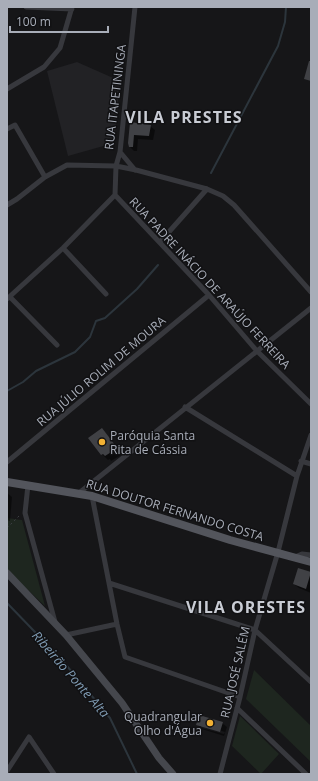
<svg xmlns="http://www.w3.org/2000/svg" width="318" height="781" viewBox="0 0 318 781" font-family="'Open Sans',sans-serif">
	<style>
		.built { fill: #222225 }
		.green { fill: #1e261f }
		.shadow { fill: #0007; fill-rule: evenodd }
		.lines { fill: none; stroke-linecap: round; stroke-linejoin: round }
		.stream { stroke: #2c353c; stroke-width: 2 }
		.building { fill: #404145 }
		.path { stroke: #3d3f44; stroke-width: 1; stroke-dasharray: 2 3; stroke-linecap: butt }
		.minor { stroke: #37383d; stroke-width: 5 }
		.secondary { stroke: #45474d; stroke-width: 7 }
		.primary { stroke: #53555c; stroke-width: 8 }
		.poi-dot { fill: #f2b134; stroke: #111113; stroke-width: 1.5 }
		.labels { text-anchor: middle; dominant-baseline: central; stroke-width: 3; stroke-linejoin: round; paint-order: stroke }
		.street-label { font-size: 12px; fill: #a8adb8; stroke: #111113 }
		.poi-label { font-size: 12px; fill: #a8adb8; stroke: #111113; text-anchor: start }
		.water-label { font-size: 13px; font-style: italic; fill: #7f9bb3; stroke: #111113 }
		.district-label { font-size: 16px; font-weight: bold; letter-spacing: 1px; fill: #c9ccd4; stroke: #111113 }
	</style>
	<rect width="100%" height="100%" fill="#161618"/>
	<!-- built -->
	<path class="built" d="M77,62L120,81L114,143L68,156L47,71Z"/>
	<!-- green -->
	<path class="green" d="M7,518L22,520L45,606L7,570Z
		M254,670L311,726V762L246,699Z
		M240,716L279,754L261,774L232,746Z"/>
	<!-- shadow -->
	<path class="shadow" d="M131,123L150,126L155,130L153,140L138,139L137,151H134L130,147Z
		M102,429L120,451L118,453L121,455L111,461L110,459L108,460L102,454Z
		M7,493L12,497L10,521L7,520Z
		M310,573L311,574V593L299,588L294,584Z
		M222,723L227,727L224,736L202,729L198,725ZM201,725L225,732L224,734L201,728Z"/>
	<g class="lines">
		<!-- stream -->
		<path class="stream" d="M211,173L278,46L285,22L286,7
			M7,391L23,382L36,371L75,352L90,337L96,321L105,318L137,289L158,265
			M7,603L62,660L110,718L137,774"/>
	</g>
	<!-- building -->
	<path class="building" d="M309,61H311V81L304,79Z
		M130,122L151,125L149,136L134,135L133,147H129L128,143Z
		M102,428L115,445L114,446L116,449L105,456L103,454L101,455L88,438Z
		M298,568L311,572L306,589L293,584Z
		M199,715L223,722L220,732L196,725Z"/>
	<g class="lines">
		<!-- path -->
		<path class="path" d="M7,528L19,516"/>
		<!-- minor -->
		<path class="minor" d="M26,7L72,9
			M135,7L120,152L116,166L115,195L209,295L256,350L311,404
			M7,89L44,67L60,48L72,7
			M7,129L15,125L45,177
			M120,152L135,170
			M7,205L17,199L45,177L67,165L116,166L136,170L207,189L223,196L234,205L311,292
			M160,242L207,189
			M63,248L106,294
			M10,297L57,345
			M7,299L63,248L115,195
			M185,407L297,476
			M301,461L311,464
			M7,462L209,295
			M28,485L25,513L55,622
			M79,493L311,308
			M92,496L117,624L125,657L240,697
			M295,557L302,554L311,555
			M109,583L255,630L311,682
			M66,635L117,624
			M237,708L306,774
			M7,771L29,737L54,774
			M220,774L240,697L255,630L278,552L297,476L311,435"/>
		<!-- secondary -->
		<path class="secondary" d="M7,573L66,635L122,703L159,758L173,774"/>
		<!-- primary -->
		<path class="primary" d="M7,482L92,496L230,540L311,562"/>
	</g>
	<!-- markers -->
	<g class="poi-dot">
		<circle cx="102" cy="442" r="4"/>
		<circle cx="210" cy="723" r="4"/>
	</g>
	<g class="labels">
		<!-- street labels -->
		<g class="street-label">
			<text transform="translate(115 97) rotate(-83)">RUA ITAPETININGA</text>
			<text transform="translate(210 283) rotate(47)">RUA PADRE INÁCIO DE ARAÚJO FERREIRA</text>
			<text transform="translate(101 371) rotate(-40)">RUA JÚLIO ROLIM DE MOURA</text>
			<text transform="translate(175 510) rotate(17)">RUA DOUTOR FERNANDO COSTA</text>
			<text transform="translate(235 672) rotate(-77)">RUA JOSÉ SALÉM</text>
		</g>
		<!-- poi labels -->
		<g class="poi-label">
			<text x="110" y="435">Paróquia Santa<tspan x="110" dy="14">Rita de Cássia</tspan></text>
			<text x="202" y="716" text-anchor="end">Quadrangular<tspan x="202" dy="14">Olho d'Água</tspan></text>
		</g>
		<!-- water labels -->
		<g class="water-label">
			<text transform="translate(71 674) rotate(49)">Ribeirão Ponte Alta</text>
		</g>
		<!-- district labels -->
		<g class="district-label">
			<text x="184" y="117">VILA PRESTES</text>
			<text x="246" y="607">VILA ORESTES</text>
		</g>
	</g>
	<!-- border -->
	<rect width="318" height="781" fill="none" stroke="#a8adb8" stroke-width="16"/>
	<!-- scale -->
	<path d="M10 26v6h98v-6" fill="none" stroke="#a8adb8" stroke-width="2"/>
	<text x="16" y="26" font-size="12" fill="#a8adb8" stroke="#111113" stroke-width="3" paint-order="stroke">100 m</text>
</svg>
